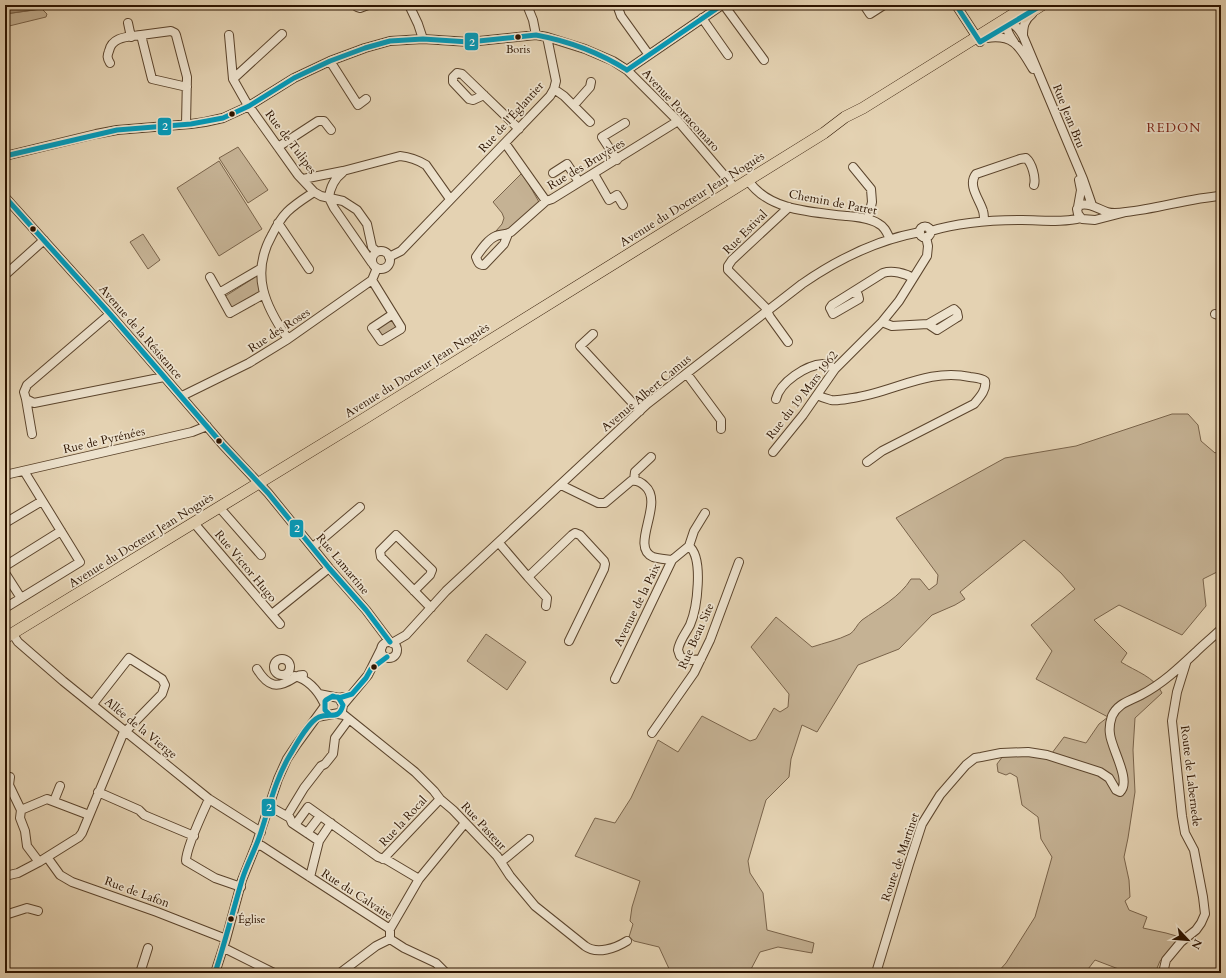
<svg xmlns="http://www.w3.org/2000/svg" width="1226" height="978" viewBox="0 0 1226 978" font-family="Cardo,serif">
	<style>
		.green { fill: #c5b294; stroke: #79634a }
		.water { fill: #a69175; stroke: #765f46 }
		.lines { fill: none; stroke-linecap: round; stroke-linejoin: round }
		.minor-casing { stroke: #5b442c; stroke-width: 10 }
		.major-casing { stroke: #2d1400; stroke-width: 12 }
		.minor { stroke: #ede2cd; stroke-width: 8 }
		.major { stroke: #e4d2b2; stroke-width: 11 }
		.bus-1-casing { stroke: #ede2cd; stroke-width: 8 }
		.bus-1 { stroke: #049ab9; stroke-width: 5 }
		.bus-dot { fill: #2d1400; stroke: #ede2cd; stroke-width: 1.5 }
		.labels { text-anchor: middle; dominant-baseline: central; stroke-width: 3.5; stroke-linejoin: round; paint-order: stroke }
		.bus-label { font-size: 11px; fill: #2d1400; stroke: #ede2cd }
		.street-label { font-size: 12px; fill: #2d1400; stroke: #ede2cd }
		.neighbourhood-label { font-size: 13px; letter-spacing: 1px; fill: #7a1f14; stroke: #ede2cd }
		.line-badge { stroke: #ede2cd; stroke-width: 1.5 }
		.badge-label { font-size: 11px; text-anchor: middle; font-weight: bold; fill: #fff }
	</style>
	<rect width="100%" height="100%" fill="#e4d2b2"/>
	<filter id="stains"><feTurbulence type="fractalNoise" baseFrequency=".005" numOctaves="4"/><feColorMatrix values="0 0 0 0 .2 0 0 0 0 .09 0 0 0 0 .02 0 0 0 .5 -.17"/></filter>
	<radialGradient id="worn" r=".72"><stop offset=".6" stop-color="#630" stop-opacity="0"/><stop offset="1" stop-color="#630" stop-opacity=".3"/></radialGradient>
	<!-- green -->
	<path class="green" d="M42,9L47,14L46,17L5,27V14Z
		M238,147L268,190L248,203L219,158Z
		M219,161L262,229L219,256L177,188Z
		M521,174H523L539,202L510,230L496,231L502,224L504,218L502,213L493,202Z
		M143,234L160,260L148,269L130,242Z
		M257,276L260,292L231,309L224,297Z
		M392,318L398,328L381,338L375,328Z
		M1172,414H1188L1198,425L1201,441L1215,453L1221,449V570L1203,579L1206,606L1182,635L1119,605L1094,620L1127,653L1121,662C1135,671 1155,677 1162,693L1135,718L1133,750L1135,792L1128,838L1124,857L1129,880L1130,897L1125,901L1129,910L1147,917L1143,928L1166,933L1180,937L1160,961L1155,973H1129L1095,960L1085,973H997L1006,963L1035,917L1052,857L1041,839L1038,817L1022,805L1017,777L1010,773L1006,775L998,772L997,764L1003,756L1014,755L1049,757L1064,737L1086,743L1099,724L1108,717L1036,679L1052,651L1031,625L1075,589L1061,573L1024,540L960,592L965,599L955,605L932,615L899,649L858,665L817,732L802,725L791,759L789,777L766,800L748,861L750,873L763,893L767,930L814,943L812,953L778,947L760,952L749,973H671L659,947L634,941L629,937L633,924L630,921L632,907L640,881L575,856L595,818L615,823L631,798L658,740L678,752L702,716L750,741L756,739L774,708L780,712L788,707L789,694L751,647L776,617L812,647C824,643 838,640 850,634C855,631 857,624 862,620C879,608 900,597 911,579H920L929,590L937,584L938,575L896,518L1005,458L1076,446Z
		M486,634L526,662L507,690L467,661Z"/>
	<!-- water -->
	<path class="water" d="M5,5H67L5,14Z"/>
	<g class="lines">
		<defs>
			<path id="minor" d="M409,5L418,24L423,39
				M527,5L533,20L536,35
				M617,5L621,16L649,55
				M726,5V8L764,60
				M864,5L870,14L884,5
				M956,5L980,42
				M357,7L360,8L368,5
				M1032,14C1024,20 1023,27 1023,36L1083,179L1092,205
				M1014,17C1003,25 1007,32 1014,42
				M702,18L728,55
				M128,23L131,37
				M1003,24C1013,21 1018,27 1023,36
				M282,34L233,79L246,102L298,175L314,192L321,196L343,201L357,210L367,224L372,247L377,252
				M229,35L233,79
				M987,38C1015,34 1020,48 1033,69
				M330,61L358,105L366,99
				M110,63C107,58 107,56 109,51C112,36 129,37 141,35
				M627,70L722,5
				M554,89L564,96L590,122
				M484,95L473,100L469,99L453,82V77L457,73L462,74L519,129
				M574,105L590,87L591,82
				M186,124L187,77L176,35L175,33L171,31L141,35L152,79L187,87
				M505,143L546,201L552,199L678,121
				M278,147L318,121H324L331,130
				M5,156L96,134L117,130L191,124L205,122L223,118L249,106L294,78L330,61L365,48L390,41L423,39L469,42L536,35L547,37L585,49L613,61L627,70L678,121L735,188
				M617,160L602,137L625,123
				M853,167L871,189L872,202L868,219
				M553,173L567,164L579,182
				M594,174L609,200L617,195L623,205
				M303,179L343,171L400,156C410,157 418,160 426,165L450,199
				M748,180C768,211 813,212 846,216C857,217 870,218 879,224C885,227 887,233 890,239
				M5,197L110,314L223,445L268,493L329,568L366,610L390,642
				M329,198L334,208L372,263
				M329,198C330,187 334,179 343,172
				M1078,207L1081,190L1079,180
				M1126,212L1095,220L1082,219L1078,214L1077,209L1080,205C1091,203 1098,209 1107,212C1113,214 1120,213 1126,212C1158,209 1189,198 1221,196
				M984,221C984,218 984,214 983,211C980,200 967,185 976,174L1020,159L1026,158C1032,163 1036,178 1034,185
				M278,223L309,269
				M919.5 232a5.5 5.5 0 1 1 11 0a5.5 5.5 0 1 1-11 0Z
				M931,231C960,222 992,220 1022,220C1041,220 1063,223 1081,218
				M508,234L504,244L484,265C479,265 478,263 476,257C481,250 487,240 496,236C501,234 506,235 511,232L546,201
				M372 260a9 9 0 1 1 18 0a9 9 0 1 1-18 0Z
				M389,257L401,251L550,96L554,89L556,81L547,37
				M260,269L219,293L230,313L264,294
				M5,275L44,240
				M210,277L219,293
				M372,280L401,327V329L381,341L372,328L393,314
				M855,291L858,295L859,299L833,314L830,308L832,305L883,273C892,270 905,273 913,278
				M110,314L27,385L24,392L26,399L34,403L164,377
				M1215,314L1221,316
				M882,322L892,326L928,324L954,309L957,312L958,317L956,318L937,330L928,324
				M593,334L580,346L640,411
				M288,339C265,306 250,274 272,235C276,227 280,219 287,212C295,204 305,198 314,192
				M788,342L770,317L765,307L728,270V266L732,260L789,207
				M687,374L721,420V429
				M817,395C821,397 827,399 831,400C838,401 846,399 853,398C894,392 928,368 970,377C976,378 981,378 985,381C987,390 979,398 974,404L882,451L867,462
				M182,396L249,363L288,339L372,280L377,268
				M26,399L32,434
				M776,399C780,382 806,365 823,364C827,364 832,367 835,369
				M773,452L803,415L835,369L882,322L899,301L927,256L928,246L926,237
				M5,475L192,432L207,426
				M634,480L635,472L651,457
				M561,485L598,503H605L631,481C636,480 641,482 645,486C665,503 629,547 653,557C659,559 666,559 672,560
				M219,507L261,555
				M5,523L42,501
				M194,523L280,624
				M499,543L528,577L572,535L575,533L580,535L604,561L605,564L604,569L569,641
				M689,546L694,531L705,513
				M313,547L360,507
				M5,566L61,531
				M5,573L21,598
				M528,577L547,598L546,606
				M414,591L430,575L432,570L396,535L380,551L381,557L431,608
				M5,608L80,562L24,471
				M272,614L329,568
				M12,633L18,642L63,681L209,799L261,832
				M381 650a8 8 0 1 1 16 0a8 8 0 1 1-16 0Z
				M392,643L406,635L446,591L647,404L802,284C838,259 876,240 920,232
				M274 667a8 8 0 1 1 16 0a8 8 0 1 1-16 0Z
				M257,669C268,687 277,689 294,678C298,676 298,675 303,675
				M295,676C309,680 318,691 324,703
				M615,679L672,560L689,546C704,558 697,609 690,625C686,633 679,641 678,650L680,656L684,659L692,660L701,659
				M319,694L339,698L344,697
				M343,705L368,675L382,647
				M338,714L344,715L415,772L434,791L440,799L453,810L497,856L510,876L535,906L585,946C597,955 616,948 627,941
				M317,717L339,713L342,711L343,705L339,698
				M652,733L694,673L710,640L739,562
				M10,777L9,785L21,810
				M98,792L139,810L144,815L194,836
				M209,799C203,812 186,848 186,861L215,878L241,887
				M54,801L60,786
				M269,806L290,818L292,823L319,841L310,877
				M287,816L304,788L321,766L325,764L333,754L335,738L349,719
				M295,825L308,807L378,857L387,860L419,879
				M307,833L320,816
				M319,841L331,823
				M256,845L262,846L390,929
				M47,857L60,875L72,882L157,912L226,939
				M383,859L440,799
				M39,862L27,846L25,831L20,818L21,810L47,799L89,815
				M501,862L529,839
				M5,876L18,873L39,862L79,837L82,833L123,734L162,694L165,685L162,679L129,658L93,704
				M5,915L27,908L38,911
				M390,939V929L419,879L465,823
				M390,939L404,948L436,963L446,973
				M224,948L274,973
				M140,973L148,948
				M215,973L226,939L242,880L256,845L278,779L287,759L297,744L324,707
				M340,973L376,946L390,939
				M876,973L909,864L922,824L940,795L966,765L975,758L981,757L1001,753L1028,752L1047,755L1100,772L1109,778L1116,790L1120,792C1132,781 1111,748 1110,734C1109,728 1110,722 1112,716C1118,703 1130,701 1141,695C1162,684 1179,668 1196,652C1204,644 1213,637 1221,629
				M1163,973L1166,960L1181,942L1196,930L1201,923L1205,914L1203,897L1194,850L1185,833L1182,816L1172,721L1177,692L1186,663"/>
			<path id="major" d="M1023,17L1042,5
				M5,638L362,420L824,133L845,117L863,108L1028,5"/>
		</defs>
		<!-- minor casing -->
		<use href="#minor" class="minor-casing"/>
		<!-- major casing -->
		<use href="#major" class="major-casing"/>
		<!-- minor -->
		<use href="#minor" class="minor"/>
		<!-- major -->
		<use href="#major" class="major"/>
		<defs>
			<path id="bus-1" d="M956,5L980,42L1042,5
				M627,70L722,5
				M5,156L117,130L191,124L223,118L249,106L294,78L330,61L365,48L390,41L423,39L469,42L536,35C568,41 600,53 627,70
				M5,197L110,314L223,445L268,493L329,568L366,610L390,642
				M326,700L333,696L339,698L352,694L366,678L371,669L387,657
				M215,973C225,942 233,911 242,880C247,864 255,850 260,835C269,808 275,780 290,755C296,745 308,722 319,717C330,712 339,721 343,705L338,697H331L325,701V710L330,715"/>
		</defs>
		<!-- bus-1 casing -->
		<use href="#bus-1" class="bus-1-casing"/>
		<!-- bus-1 -->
		<use href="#bus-1" class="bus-1"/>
	</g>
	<!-- markers -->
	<g class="bus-dot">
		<circle cx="518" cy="37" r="3.5"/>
		<circle cx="232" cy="114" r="3.5"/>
		<circle cx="33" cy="229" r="3.5"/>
		<circle cx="219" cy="441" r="3.5"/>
		<circle cx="374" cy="667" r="3.5"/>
		<circle cx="231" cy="919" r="3.5"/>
	</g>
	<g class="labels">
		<!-- bus labels -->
		<g class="bus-label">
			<text x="518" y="49">Boris</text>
			<text x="238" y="919" text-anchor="start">Église</text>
		</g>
		<!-- street labels -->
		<g class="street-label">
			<text transform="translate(681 110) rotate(47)">Avenue Portacomaro</text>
			<text transform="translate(1069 116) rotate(68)">Rue Jean Bru</text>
			<text transform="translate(511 117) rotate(-48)">Rue de l'Églantier</text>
			<text transform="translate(291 142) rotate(53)">Rue de Tulipes</text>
			<text transform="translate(586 164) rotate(-31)">Rue des Bruyères</text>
			<text transform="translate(692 199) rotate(-32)">Avenue du Docteur Jean Noguès</text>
			<text transform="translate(833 202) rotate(11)">Chemin de Patret</text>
			<text transform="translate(745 232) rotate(-45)">Rue Estival</text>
			<text transform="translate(279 330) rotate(-33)">Rue des Roses</text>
			<text transform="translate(141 332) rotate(49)">Avenue de la Résistance</text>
			<text transform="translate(417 370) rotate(-32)">Avenue du Docteur Jean Noguès</text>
			<text transform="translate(646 393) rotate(-40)">Avenue Albert Camus</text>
			<text transform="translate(802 395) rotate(-52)">Rue du 19 Mars 1962</text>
			<text transform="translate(104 440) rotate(-13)">Rue de Pyrénées</text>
			<text transform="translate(141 540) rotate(-32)">Avenue du Docteur Jean Noguès</text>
			<text transform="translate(343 564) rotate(50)">Rue Lamartine</text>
			<text transform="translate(246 566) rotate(50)">Rue Victor Hugo</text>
			<text transform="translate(637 605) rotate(-64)">Avenue de la Paix</text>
			<text transform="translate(696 636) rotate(-66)">Rue Beau Site</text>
			<text transform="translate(141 728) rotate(39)">Allée de la Vierge</text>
			<text transform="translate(1191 776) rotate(83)">Route de Labernede</text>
			<text transform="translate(403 821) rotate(-47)">Rue la Rocal</text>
			<text transform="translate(484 826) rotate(47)">Rue Pasteur</text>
			<text transform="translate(900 857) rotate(-71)">Route de Martinet</text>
			<text transform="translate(137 892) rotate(20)">Rue de Lafon</text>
			<text transform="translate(357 894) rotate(33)">Rue du Calvaire</text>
		</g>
		<!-- neighbourhood labels -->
		<g class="neighbourhood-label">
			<text x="1174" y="128">REDON</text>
		</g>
	</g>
	<g class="line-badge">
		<rect x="464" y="32" width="15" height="19" rx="4" fill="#049ab9"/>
		<rect x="157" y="117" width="15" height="19" rx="4" fill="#049ab9"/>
		<rect x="289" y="519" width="15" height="19" rx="4" fill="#049ab9"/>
		<rect x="261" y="798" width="15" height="19" rx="4" fill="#049ab9"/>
	</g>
	<g class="badge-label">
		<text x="472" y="46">2</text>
		<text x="165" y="130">2</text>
		<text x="297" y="532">2</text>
		<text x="269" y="811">2</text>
	</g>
	<!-- margin -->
	<rect width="1226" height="978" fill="none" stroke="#e4d2b2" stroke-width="20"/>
	<rect x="6" y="6" width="1214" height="966" fill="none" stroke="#2d1400" stroke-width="2"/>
	<rect x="10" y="10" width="1206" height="958" fill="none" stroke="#2d1400"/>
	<!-- north arrow -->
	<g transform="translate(1188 940) rotate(116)" stroke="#ede2cd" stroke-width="3" paint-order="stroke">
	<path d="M0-3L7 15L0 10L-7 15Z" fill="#2d1400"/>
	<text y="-6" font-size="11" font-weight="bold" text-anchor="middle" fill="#2d1400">N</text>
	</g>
	<rect width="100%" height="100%" filter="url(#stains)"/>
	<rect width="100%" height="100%" fill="url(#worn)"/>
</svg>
